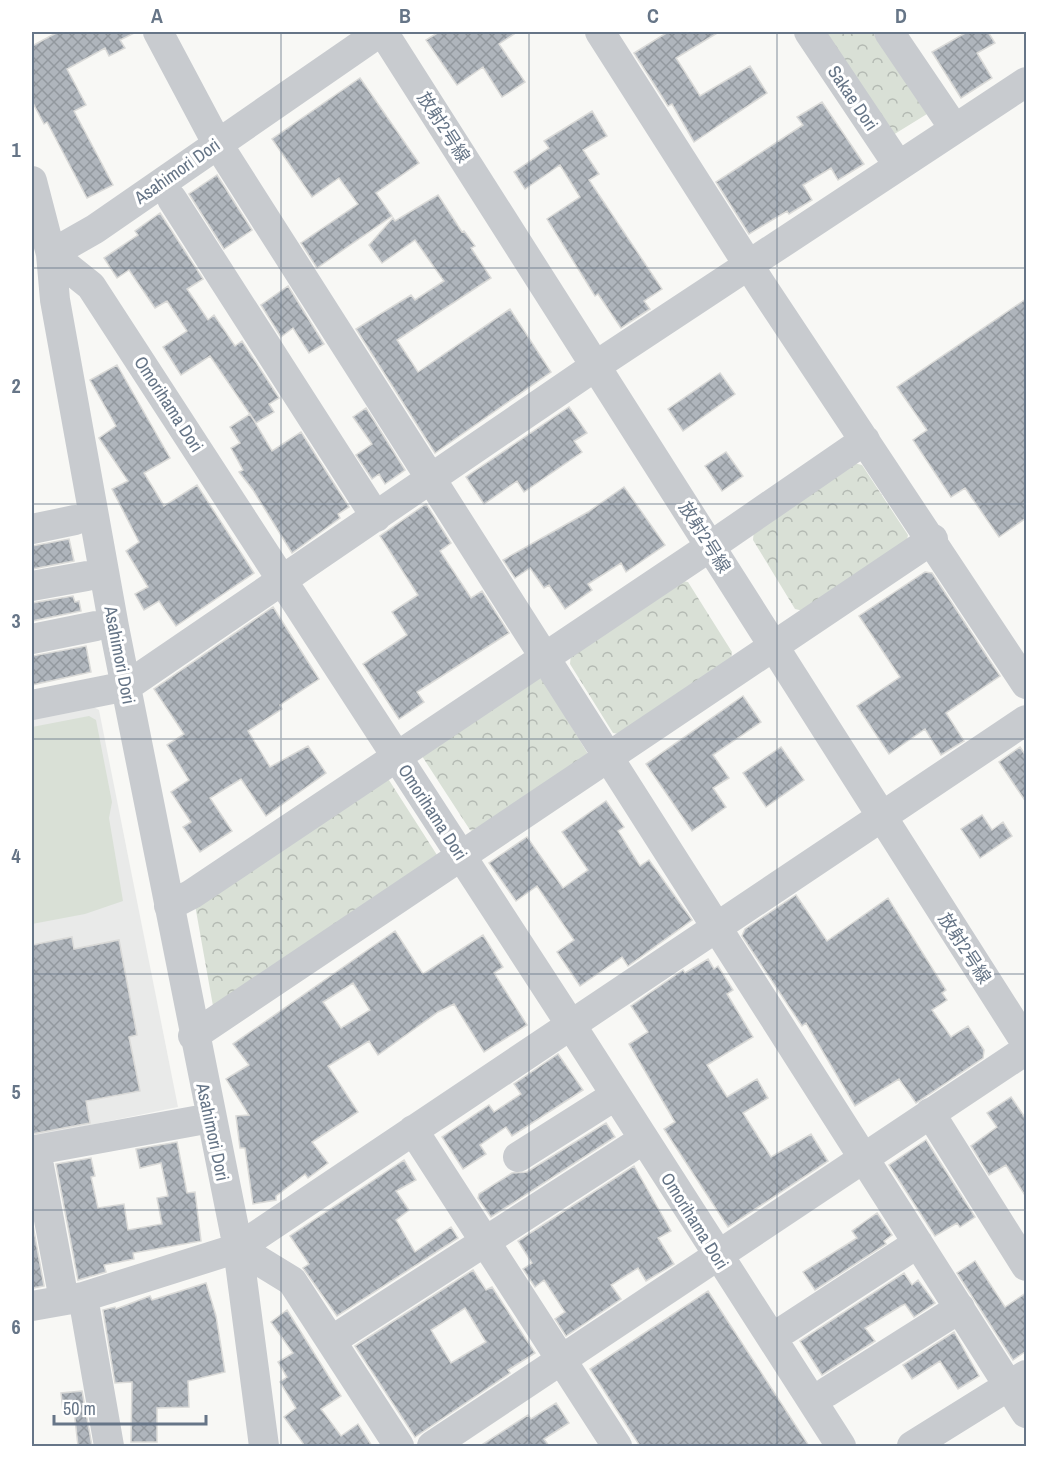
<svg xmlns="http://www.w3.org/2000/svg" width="1058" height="1478" viewBox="0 0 1058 1478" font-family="'Archivo Narrow','Noto Sans JP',sans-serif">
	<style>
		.built { fill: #e9eae9 }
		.grass { fill: #d9e0d6 }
		.forest { fill: url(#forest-crowns) }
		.building { fill: url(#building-cross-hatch); stroke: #dadad8; stroke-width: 1.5; fill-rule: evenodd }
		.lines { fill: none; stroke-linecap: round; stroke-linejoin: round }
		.minor { stroke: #c8cbcf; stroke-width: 30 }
		.grid { fill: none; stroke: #667587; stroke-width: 1.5; stroke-opacity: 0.55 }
		.labels { text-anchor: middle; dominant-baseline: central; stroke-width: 6; stroke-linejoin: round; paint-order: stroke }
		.street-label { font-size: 18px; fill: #667587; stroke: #fff }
		.neatline { fill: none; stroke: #667587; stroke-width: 2 }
		.grid-label { font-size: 20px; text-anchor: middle; font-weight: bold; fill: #667587 }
	</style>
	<defs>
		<pattern id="forest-crowns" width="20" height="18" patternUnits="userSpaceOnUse" patternTransform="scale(1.5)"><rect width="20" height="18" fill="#d9e0d6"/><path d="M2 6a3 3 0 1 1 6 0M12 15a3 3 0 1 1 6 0" fill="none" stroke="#b4bab3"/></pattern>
		<pattern id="building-cross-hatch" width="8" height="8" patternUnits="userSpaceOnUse" patternTransform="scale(1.5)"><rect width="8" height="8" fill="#afb5bc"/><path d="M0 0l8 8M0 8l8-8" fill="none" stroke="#92989e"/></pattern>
	</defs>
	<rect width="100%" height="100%" fill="#f8f8f5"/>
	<!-- built -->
	<path class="built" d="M90,705L99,710L178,1107L32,1137V718Z"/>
	<!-- grass -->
	<path class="grass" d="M89,716L96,720L112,802L109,818L123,901L85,914L32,924V727Z"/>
	<!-- forest -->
	<path class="forest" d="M823,32H873L927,114L893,135Z
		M850,462L862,465L908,535L906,545L808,612L795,609L753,540L754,529Z
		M677,580L688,582L732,652L730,663L625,735L613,733L570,664L571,653Z
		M531,678L543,679L588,754L477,833L470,830L420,753Z
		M387,777L437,855L213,1006L195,905Z"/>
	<!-- building -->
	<path class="building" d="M58,32H136L120,40L125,48L109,56L105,48L67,69L86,105L74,111L113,185L87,198L47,122L44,124L32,101V46Z
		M439,32H517L499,44L525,82L502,97L483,67L457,85L426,40Z
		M668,32H719L676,58L700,96L750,66L767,93L694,142L672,104L668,106L634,53Z
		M967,32H988L995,43L977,53L992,78L961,98L932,52Z
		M360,78L419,163L376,193L392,216L317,268L301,243L358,204L339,178L312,197L272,139Z
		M822,102L864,164L838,180L831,168L803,185L812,200L789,214L787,211L749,234L716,182L803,125L797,117Z
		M592,111L607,136L583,150L599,174L589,180L662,289L644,301L650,309L621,328L598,294L595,296L547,219L580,197L560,165L525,189L514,172L549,148L544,141Z
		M217,175L252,230L224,249L189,194Z
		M438,195L462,232L464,231L475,246L471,248L491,278L397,340L418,372L510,309L551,372L435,453L356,329L411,295L415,300L444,281L415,240L382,263L369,245L393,218L395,221Z
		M160,213L203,279L187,289L208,320L214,315L235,346L242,341L279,398L269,404L274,412L256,423L210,356L181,375L163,347L187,331L167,301L155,308L129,270L117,278L104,258L138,235L135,231Z
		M288,286L324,344L309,353L293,328L281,337L261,305Z
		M1026,299V518L999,537L965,488L951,497L913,440L927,430L897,387Z
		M117,365L170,458L144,473L164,506L197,485L254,573L176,626L159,601L144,610L135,594L148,587L126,551L139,542L112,489L128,481L99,438L116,426L90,380Z
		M720,373L735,394L683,431L668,409Z
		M569,407L587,433L574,441L582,452L524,492L517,481L484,504L466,477Z
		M366,408L405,470L385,484L379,474L372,479L356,455L372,444L353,417Z
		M250,414L272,451L301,432L349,507L338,514L340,518L292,553L253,490L239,472L243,470L231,448L240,443L230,427Z
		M726,452L743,476L722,491L705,466Z
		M624,487L665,545L626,572L621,563L588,584L592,590L565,609L549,585L544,588L530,568L515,578L503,560L588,512Z
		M426,504L451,543L440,551L471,598L482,591L509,633L417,692L424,702L399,719L363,664L407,635L392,612L418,595L380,536Z
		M69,539L74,561L32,569V546Z
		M925,572L932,573L1000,676L946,713L964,741L941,755L925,729L889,754L857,706L900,677L859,616Z
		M73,596L75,602L79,601L81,611L32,621V603Z
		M273,607L319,679L280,705L282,709L248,731L270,767L308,746L326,773L266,816L241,779L210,798L232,831L200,852L183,827L191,822L171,792L189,780L167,745L184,734L154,689Z
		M86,646L91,672L32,685V656Z
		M743,696L761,722L713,755L729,778L713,788L726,807L692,831L646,764Z
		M781,747L804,780L766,807L743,773Z
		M1020,747L1026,756V802L999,762Z
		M606,801L624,827L618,831L640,866L649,860L692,920L628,966L622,957L580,986L557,952L574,940L537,886L516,901L489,863L527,837L563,888L588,870L562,832Z
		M982,815L992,830L1003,822L1012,836L980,858L961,829Z
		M796,895L827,941L888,898L946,990L942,993L947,1000L932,1010L951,1037L968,1026L984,1050L983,1058L916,1103L899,1079L855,1106L806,1023L802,1026L742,936L745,929Z
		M395,931L423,974L483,935L503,967L494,973L527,1025L484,1052L454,1004L438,1012L378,1055L369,1041L328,1066L358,1112L312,1142L328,1163L308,1178L305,1174L276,1196V1200L253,1204L245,1148H240L236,1116L249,1115L226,1079L249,1065L233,1044ZM353,983L370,1010L341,1028L323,1002Z
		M72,937L74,949L119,940L137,1035L129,1037L140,1091L86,1101L90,1123L32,1134V945Z
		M708,959L714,969L718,966L733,990L727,994L753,1037L707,1065L727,1097L757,1079L768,1098L743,1113L771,1157L811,1134L828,1161L728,1227L664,1129L675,1122L629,1044L648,1032L631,1006L683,970L685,973Z
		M558,1054L583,1090L512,1136L506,1127L480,1145L486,1154L463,1169L442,1137L489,1105L494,1112L521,1094L514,1084Z
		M1011,1097L1026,1119V1197L1006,1165L989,1175L971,1146L997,1127L987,1113Z
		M606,1123L615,1137L491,1217L478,1198L479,1194L512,1173L527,1172Z
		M926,1140L975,1217L960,1227L957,1223L935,1236L889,1165Z
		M177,1142L187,1193L195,1192L201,1241L133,1253L134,1259L104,1265L106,1272L78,1280L56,1164L91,1158L95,1176L91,1177L98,1208L124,1204L128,1230L162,1224L157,1198L168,1196L161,1163L140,1168L136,1149Z
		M404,1160L416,1180L396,1191L409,1210L396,1220L415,1252L451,1227L458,1238L337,1316L303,1268L309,1264L290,1236Z
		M634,1166L671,1231L658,1238L674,1264L646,1281L638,1268L611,1285L621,1299L566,1336L555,1319L565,1312L544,1280L535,1287L523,1269L532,1263L518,1241Z
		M877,1213L892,1235L884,1241L886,1244L815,1290L803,1272L857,1238L852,1231Z
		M32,1220L44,1286L33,1288L32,1279Z
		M975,1261L1005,1307L1026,1293V1351L1013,1360L957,1273Z
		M473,1270L486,1290L492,1287L535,1353L508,1370L510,1373L415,1437L355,1346ZM465,1308L486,1342L451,1363L431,1330Z
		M904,1273L912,1285L918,1280L935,1303L914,1317L905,1304L901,1306L865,1328L875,1341L822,1375L800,1341Z
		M206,1283L216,1316L225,1372L188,1381L189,1407L157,1408V1442H131L132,1382L115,1383L103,1310L115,1307L116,1309L150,1296L152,1300Z
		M708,1291L809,1446H640L590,1369Z
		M287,1310L341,1396L321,1409L341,1436L358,1424L372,1446H305L284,1417L296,1408L280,1382L287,1377L278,1362L293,1353L271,1322Z
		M954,1332L979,1376L958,1389L940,1361L912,1379L903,1365Z
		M82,1391L92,1446H78L74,1410L63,1411L61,1393Z
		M556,1403L569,1423L544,1439L549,1446H480L528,1415L531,1419Z"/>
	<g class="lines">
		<!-- minor -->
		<path class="minor" d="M158,32L217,143L1026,1413
			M383,32L1026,1043
			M600,32L760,283L1026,684
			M809,32L898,165
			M889,32L954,128
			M32,181L51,254L91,286L571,1025L841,1446
			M172,199L376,517
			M32,529L75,520
			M32,586L87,576
			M32,639L96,626
			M32,705L127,686L597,365L1026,82
			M169,906L192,894L711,546L865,440
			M193,1036L933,539
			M930,1113L1026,1266
			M413,1130L617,1446
			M518,1157L616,1095
			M238,1248L292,1281L399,1446
			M64,1300L36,1150L211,1118
			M32,1306L83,1297
			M786,1329L918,1243
			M331,1341L644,1139
			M827,1392L960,1308
			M109,1446L83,1297L238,1248L1026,720
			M264,1446L238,1248L114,627L55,300L51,254L95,229L380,32
			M432,1446L1026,1050
			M912,1446L1026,1375"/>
	</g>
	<!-- grid -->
	<path class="grid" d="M281,32V1446M529,32V1446M777,32V1446M32,268H1026M32,504H1026M32,739H1026M32,974H1026M32,1210H1026"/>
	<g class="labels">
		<!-- street labels -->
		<g class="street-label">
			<text transform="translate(853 98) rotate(56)">Sakae Dori</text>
			<text transform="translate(444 127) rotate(57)">放射2号線</text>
			<text transform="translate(177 171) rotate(-35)">Asahimori Dori</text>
			<text transform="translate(169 404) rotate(57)">Omorihama Dori</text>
			<text transform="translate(705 537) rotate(58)">放射2号線</text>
			<text transform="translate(120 655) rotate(79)">Asahimori Dori</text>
			<text transform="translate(433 812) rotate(57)">Omorihama Dori</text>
			<text transform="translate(965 948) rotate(57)">放射2号線</text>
			<text transform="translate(213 1132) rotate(78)">Asahimori Dori</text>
			<text transform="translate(695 1221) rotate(58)">Omorihama Dori</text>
		</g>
	</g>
	<!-- border -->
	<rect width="1058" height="1478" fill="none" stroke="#ffffff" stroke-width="66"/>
	<!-- scale -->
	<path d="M54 1415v9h152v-9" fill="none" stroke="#667587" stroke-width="3"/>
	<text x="63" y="1415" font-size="18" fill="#667587" stroke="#ffffff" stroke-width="4.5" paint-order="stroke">50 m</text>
	<rect x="33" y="33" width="992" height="1412" class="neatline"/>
	<g class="grid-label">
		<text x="157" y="23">A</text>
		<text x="405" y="23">B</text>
		<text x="653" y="23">C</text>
		<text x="901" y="23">D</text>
		<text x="16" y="157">1</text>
		<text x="16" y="393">2</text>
		<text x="16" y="628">3</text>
		<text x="16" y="863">4</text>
		<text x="16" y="1099">5</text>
		<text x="16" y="1334">6</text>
	</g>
</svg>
